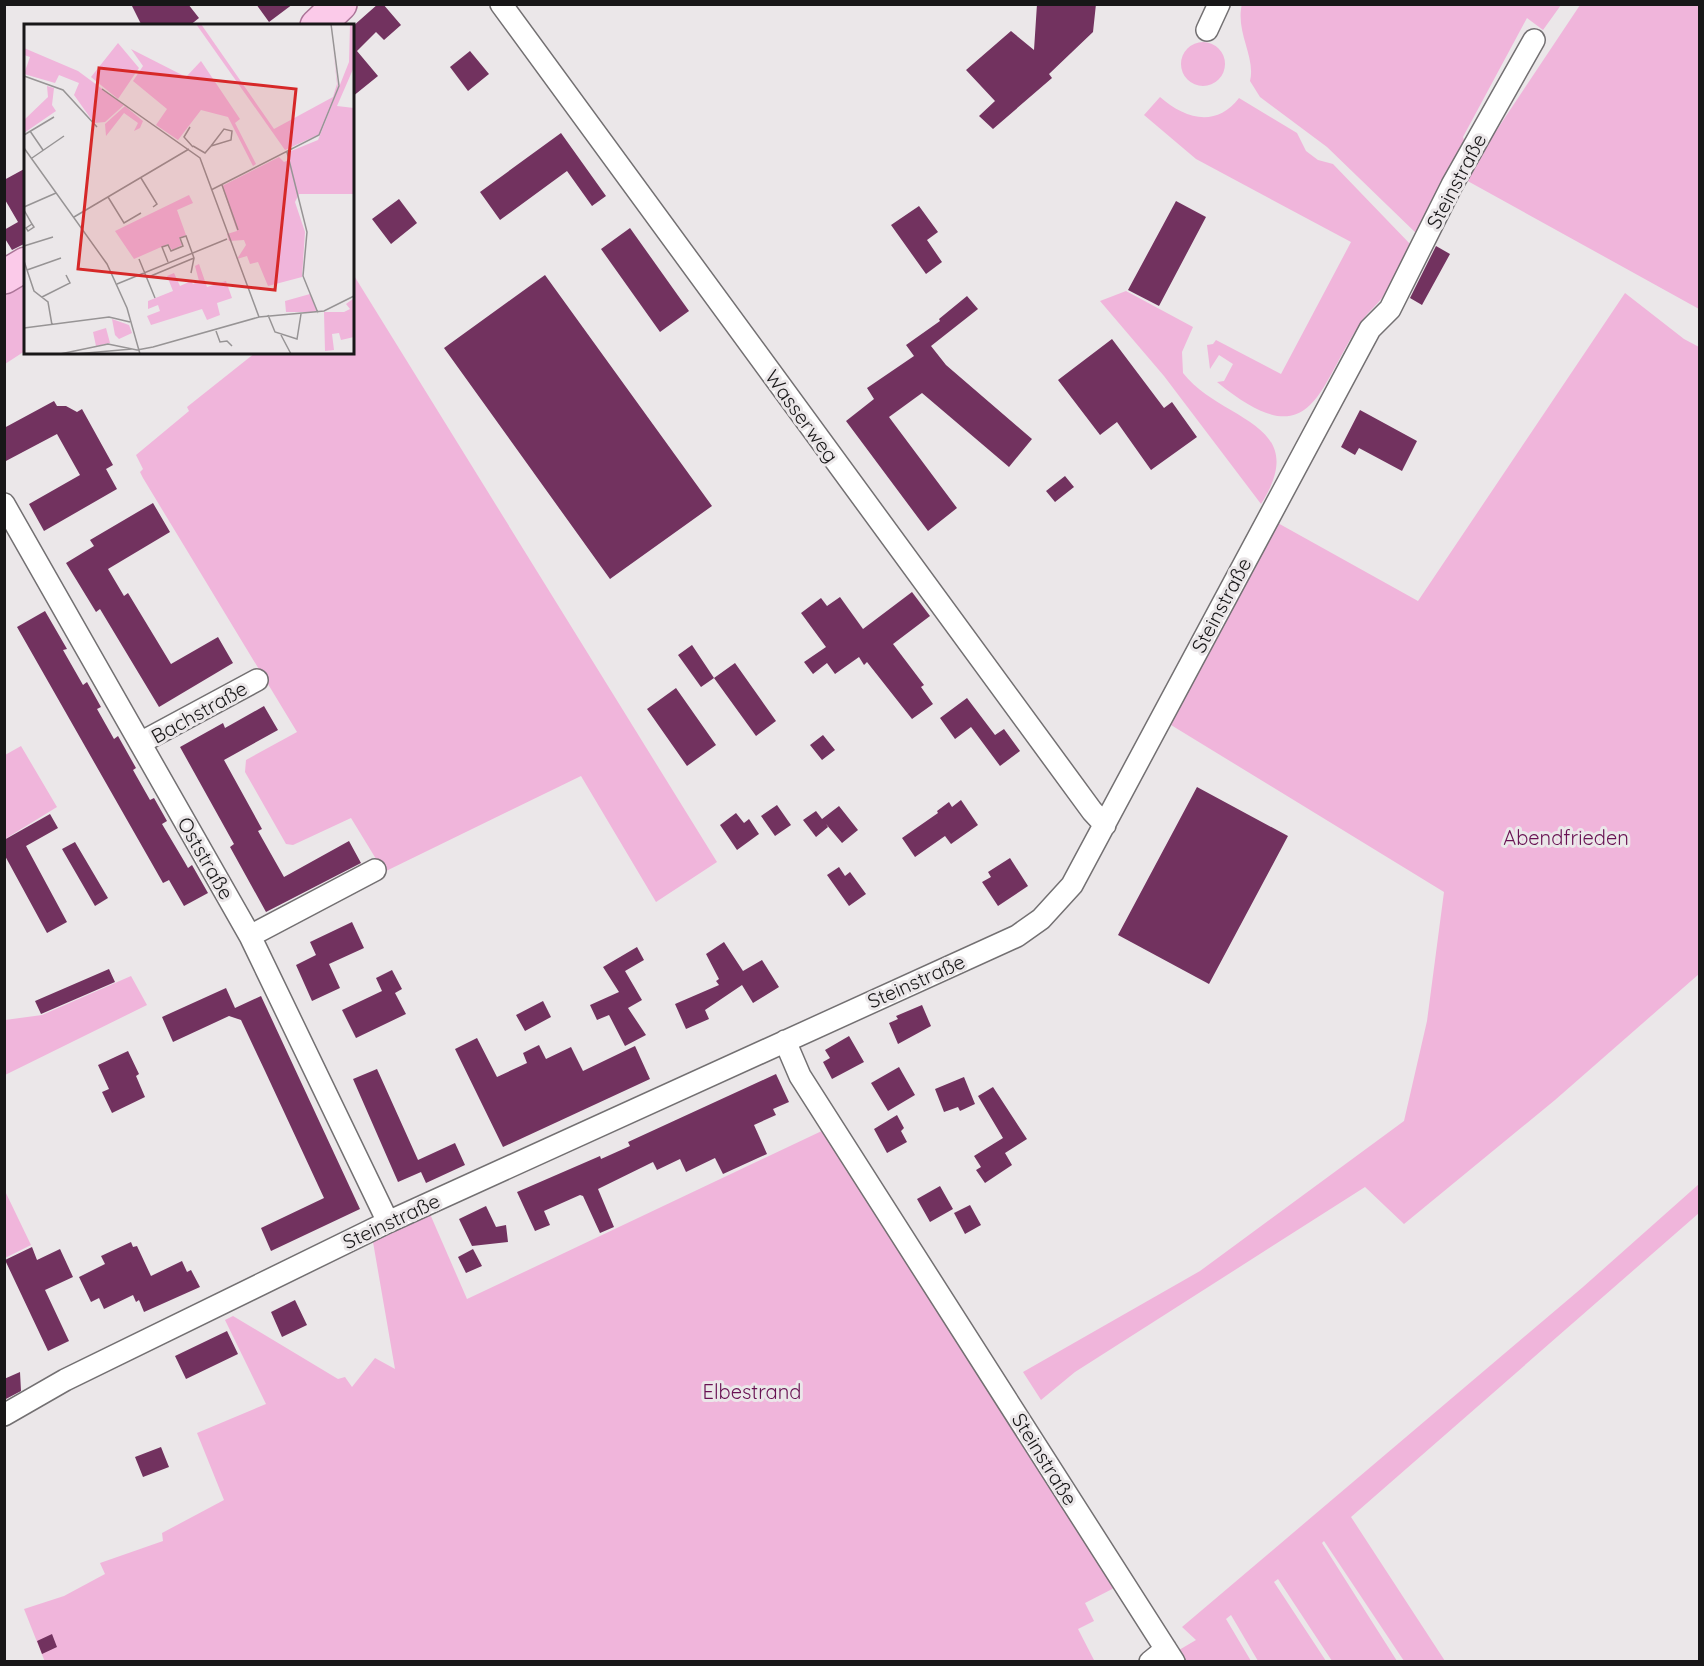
<svg xmlns="http://www.w3.org/2000/svg" width="1704" height="1666" viewBox="0 0 1704 1666" font-family="Quicksand,sans-serif">
	<style>
		.green { fill: #f0b5db }
		.building { fill: #72325f }
		.lines { fill: none; stroke-linecap: round; stroke-linejoin: round }
		.street-casing { stroke: #737072; stroke-width: 24 }
		.primary-casing { stroke: #aa7497; stroke-width: 36 }
		.street { stroke: #fff; stroke-width: 21 }
		.primary { stroke: #fbcae9; stroke-width: 33 }
		.labels { text-anchor: middle; dominant-baseline: central; stroke-width: 6; stroke-linejoin: round; paint-order: stroke }
		.street-label { font-size: 20px; fill: #181718; stroke: #ebe7e9 }
		.park-label { font-size: 20px; fill: #681152; stroke: #ebe7e9 }
		.inset-road { fill: none; stroke: #979495; stroke-width: 1.5 }
		.view { fill: #d62828; fill-opacity: 0.15; stroke: #d62828; stroke-width: 3 }
		.inset-edge { fill: none; stroke: #181718; stroke-width: 3 }
	</style>
	<rect width="100%" height="100%" fill="#ebe7e9"/>
	<!-- green -->
	<path class="green" d="M1242,4L1561,5L1543,30L1527,18L1463,137L1466,146L1418,235L1327,147L1260,97L1250,81C1256,57 1235,32 1242,4Z
		M1580,5H1699V309L1464,179Z
		M1181 64a22 22 0 1 1 44 0a22 22 0 1 1-44 0Z
		M1160,97C1185,119 1216,128 1239,98L1297,133L1306,151L1318,160L1333,164L1412,246C1403,263 1393,281 1382,298C1377,305 1369,311 1364,318C1317,384 1316,463 1217,382L1224,381L1233,364L1219,355L1210,369L1207,345L1213,344L1216,340L1281,374L1351,242L1196,159L1144,115Z
		M353,274L717,862L656,902L581,776L384,872L351,818L293,845L286,844L245,772L246,760L297,732L143,478L140,472L143,469L136,455L189,411L187,407L255,353L352,352Z
		M25,283V351L5,364V296Z
		M1126,291L1193,327L1182,352L1183,373C1221,422 1313,422 1261,504L1164,376L1100,301Z
		M1625,293L1684,339L1699,347V974L1555,1100L1404,1224L1365,1187L1075,1372L1041,1400L1023,1372L1200,1271L1404,1121L1427,1021L1444,892L1171,725L1276,522L1418,601Z
		M21,746L57,807L5,839V755Z
		M131,976L147,1005L5,1075V1020L42,1015Z
		M826,1129L1118,1586L1085,1603L1094,1621L1078,1629L1095,1662H45L24,1609L64,1596L105,1574L100,1563L163,1541L162,1533L224,1500L197,1433L266,1404L225,1320L233,1316L338,1379L345,1377L352,1387L375,1358L395,1369L373,1242L430,1214L467,1299Z
		M1699,1184V1213L1351,1517L1445,1661H1404L1324,1541L1322,1543L1397,1661H1332L1278,1579L1274,1582L1326,1661H1258L1231,1615L1226,1619L1251,1661H1179V1650L1196,1640L1182,1627L1583,1287Z
		M4,1189L31,1245L5,1258H4Z"/>
	<!-- building -->
	<path class="building" d="M131,4H188L199,18L189,26H142Z
		M256,4H293L269,22Z
		M378,4H383L401,25L384,40L376,32L357,51L378,76L352,97V27Z
		M1037,4H1096L1093,32L1049,74L1052,78L993,129L979,116L995,101L966,70L1011,31L1034,50Z
		M470,51L489,74L468,91L450,67Z
		M561,133L606,196L592,206L567,171L500,220L480,192Z
		M26,168V243L12,250L4,237V230L18,222L4,198V180Z
		M399,199L417,223L391,244L372,219Z
		M1176,201L1206,217L1159,306L1128,290Z
		M919,206L938,232L927,240L942,262L926,274L891,225Z
		M630,228L689,311L660,332L601,249Z
		M1436,246L1450,254L1422,305L1410,298Z
		M545,275L712,506L610,579L444,348Z
		M967,296L978,309L931,346L946,365L1032,439L1009,467L922,393L889,417L957,508L928,531L846,421L874,399L867,388L914,356L906,345L940,321L939,319Z
		M1112,339L1164,408L1172,402L1197,437L1151,470L1117,422L1100,435L1058,380Z
		M54,401L57,406H66L77,412L82,409L113,465L106,469L117,489L44,531L29,504L80,475L57,434L4,462V428Z
		M1360,410L1417,441L1402,471L1359,448L1355,455L1341,447Z
		M1065,476L1074,487L1055,502L1046,491Z
		M153,503L170,532L108,569L124,596L128,593L171,664L218,637L233,663L159,707L100,609L96,612L66,563L94,546L90,540Z
		M912,592L930,616L893,644L924,685L921,687L933,704L912,719L867,662L864,665L859,657L835,674L827,663L813,674L804,662L826,647L801,613L821,598L827,606L840,597L863,629Z
		M45,611L67,649L63,650L83,685L87,682L101,707L97,709L114,739L118,736L136,768L133,770L150,800L154,798L167,821L162,824L184,861L188,868L192,865L208,893L184,906L169,880L163,883L17,627Z
		M692,645L714,678L701,687L678,655Z
		M735,663L776,721L756,736L714,678Z
		M676,688L716,745L687,766L647,709Z
		M967,698L995,735L1004,729L1020,751L1000,766L971,727L955,739L940,718Z
		M264,706L278,730L224,760L262,829L258,831L284,877L349,841L361,863L266,912L230,847L234,844L180,747L223,723L225,728Z
		M823,735L835,750L822,760L810,745Z
		M1197,787L1288,836L1209,984L1118,935Z
		M961,800L978,825L951,844L945,836L915,857L902,838L938,813L937,811L949,802L952,807Z
		M777,805L791,825L775,836L761,816Z
		M839,806L858,830L842,843L826,824L828,827L816,837L803,820L816,811L822,819Z
		M736,813L744,823L749,819L759,834L737,850L720,825Z
		M50,814L58,828L26,846L67,922L47,933L4,854V840Z
		M75,842L108,898L95,906L62,849Z
		M1010,858L1028,886L998,906L982,882L991,877L988,872Z
		M839,867L845,876L850,872L866,894L849,906L827,875Z
		M352,922L364,948L329,964L340,988L312,1001L296,965L316,955L310,942Z
		M724,942L743,971L762,960L779,987L753,1003L742,985L705,1010L709,1019L686,1029L675,1004L719,985L716,981L719,979L706,954Z
		M637,947L644,960L625,971L642,1000L628,1008L646,1035L625,1046L609,1015L597,1020L590,1005L619,992L603,967Z
		M109,969L115,982L41,1014L35,1001Z
		M392,970L402,989L395,993L406,1014L356,1038L342,1010L382,991L376,978Z
		M226,988L235,1008L261,996L360,1209L271,1251L261,1228L324,1198L265,1071L241,1020L229,1016L173,1042L162,1017Z
		M543,1001L551,1017L525,1031L516,1015Z
		M922,1005L931,1026L898,1044L889,1023L898,1019L896,1016Z
		M849,1036L864,1062L832,1079L823,1062L830,1058L825,1050Z
		M477,1038L497,1077L527,1063L523,1053L539,1045L546,1059L571,1047L583,1071L635,1046L650,1079L503,1147L455,1049Z
		M128,1051L139,1074L136,1076L145,1097L112,1113L102,1092L109,1089L98,1065Z
		M899,1067L915,1095L888,1111L871,1083Z
		M377,1069L418,1160L455,1143L465,1165L426,1183L421,1172L398,1182L353,1079Z
		M776,1074L789,1102L773,1109L776,1115L754,1125L767,1154L723,1174L715,1158L686,1172L680,1159L657,1170L653,1162L598,1189L614,1227L600,1233L583,1196L580,1195L544,1211L550,1225L535,1231L517,1192L600,1156L601,1159L630,1146L628,1142Z
		M964,1077L975,1104L960,1111L958,1107L944,1112L935,1089Z
		M993,1087L1027,1139L1005,1153L1012,1165L985,1183L976,1170L981,1167L974,1156L1003,1138L978,1096Z
		M897,1115L904,1128L901,1131L907,1142L887,1153L874,1129Z
		M940,1186L953,1209L930,1222L917,1199Z
		M970,1205L981,1225L965,1234L954,1213Z
		M486,1206L496,1227L506,1225L508,1242L472,1246L459,1219Z
		M131,1242L133,1247L137,1246L151,1276L182,1261L187,1272L191,1270L200,1287L144,1312L139,1300L136,1302L133,1295L104,1309L99,1298L91,1302L79,1277L105,1264L101,1256Z
		M32,1247L37,1260L60,1249L73,1277L45,1290L69,1341L48,1351L5,1260Z
		M473,1249L482,1266L466,1273L458,1257Z
		M295,1300L307,1325L282,1337L271,1312Z
		M227,1331L238,1354L186,1379L175,1356Z
		M20,1372L21,1391L4,1400V1379Z
		M161,1447L169,1467L143,1477L135,1457Z
		M52,1634L57,1647L42,1654L37,1641Z"/>
	<g class="lines">
		<defs>
			<path id="street" d="M501,4L1092,811L1105,825
				M1207,30L1219,4
				M4,504L250,936L388,1222
				M140,743L257,680
				M250,936L375,870
				M785,1041L800,1076L1174,1662
				M4,1415L65,1380L388,1222L1017,936L1041,919L1072,885L1370,329L1390,309L1452,185L1534,40
				M1150,1662L1166,1649"/>
			<path id="primary" d="M317,26L340,4
				M4,277L26,264"/>
		</defs>
		<!-- street casing -->
		<use href="#street" class="street-casing"/>
		<!-- primary casing -->
		<use href="#primary" class="primary-casing"/>
		<!-- street -->
		<use href="#street" class="street"/>
		<!-- primary -->
		<use href="#primary" class="primary"/>
	</g>
	<g class="labels">
		<!-- street labels -->
		<g class="street-label">
			<text transform="translate(1456 181) rotate(-62)">Steinstraße</text>
			<text transform="translate(802 416) rotate(54)">Wasserweg</text>
			<text transform="translate(1221 605) rotate(-62)">Steinstraße</text>
			<text transform="translate(199 712) rotate(-29)">Bachstraße</text>
			<text transform="translate(206 858) rotate(60)">Oststraße</text>
			<text transform="translate(916 981) rotate(-24)">Steinstraße</text>
			<text transform="translate(391 1221) rotate(-25)">Steinstraße</text>
			<text transform="translate(1045 1459) rotate(58)">Steinstraße</text>
		</g>
		<!-- park labels -->
		<g class="park-label">
			<text x="1566" y="837">Abendfrieden</text>
			<text x="752" y="1391">Elbestrand</text>
		</g>
	</g>
	<!-- overview -->
	<g transform="translate(24 24)">
		<rect width="330" height="330" fill="#ebe7e9"/>
		<path d="M172,0H177L250,105L309,73L313,60L309,24L314,63L296,110L261,126ZM326,0H330V43L313,82L330,84V170H275L271,178L281,208L278,253L244,262L234,238L226,240L223,232L213,235L222,221L220,216L205,217L203,210L213,207L198,162L255,133L260,138L265,136L267,127L294,116L325,38ZM94,19L115,44L94,75L67,53ZM0,24L54,47L100,81L81,98L70,99L50,71L55,59L35,51L31,59L0,50L6,33L0,31ZM107,25L162,53L177,37L216,95L211,99L232,140L229,142L204,93L177,86L154,116L132,101L143,85L109,57L119,42ZM23,62L30,64L28,81L32,87L0,109V96L24,73ZM101,82L119,97L116,104L110,107L114,99L100,89L82,112L81,100ZM165,171L169,179L153,186L162,211L155,214L158,221L148,226L144,220L110,235L91,207ZM175,240L183,263L202,257L208,274L193,279L196,291L183,296L178,285L127,301L123,292L136,287L134,281L124,285V277L149,267L143,252L150,249L156,262L167,257L169,260L175,257L171,242ZM286,270L293,288H262L261,277ZM330,274V313L317,316L315,309L308,310L310,326L301,327L300,288H320L326,285L322,280ZM88,295L105,301L108,309L95,315L91,311ZM82,304L86,319L72,322L69,308Z" fill="#f0b5db"/>
		<path class="inset-road" d="M0,52L39,66L73,103M78,65L176,134L235,293M166,103L160,113L169,123M6,107L19,126M0,111L30,93M169,122L181,129L187,122L200,105L208,107L207,116L187,122M0,124L83,240L103,284L116,330M263,128L283,208L279,252L294,289M8,134L40,112M117,154L133,180L129,183M198,161L214,206M187,166L295,111L315,62L307,0M84,173L100,199L117,189M0,183L32,169M0,186L8,200L10,203L4,207L2,204L8,200M50,193L165,125M0,222L29,213M115,235L131,274M0,237L10,267L24,278L28,301M144,238L138,223L144,221L147,227L159,222L156,214L162,212L170,234L167,249M3,246L37,234M122,254L170,234M93,260L203,215M18,273L46,259L42,251M244,291L251,308L273,315L277,290M0,304L85,293L106,298M192,307L196,318L203,317L208,322M257,311L267,330M36,330L84,320L113,326L129,323L235,293L300,287L330,272M51,330L108,325"/>
		<path class="view" d="M75,44L272,65L251,266L54,245Z"/>
		<rect width="330" height="330" class="inset-edge"/>
	</g>
	<!-- border -->
	<rect width="1704" height="1666" fill="none" stroke="#181718" stroke-width="12"/>
</svg>
